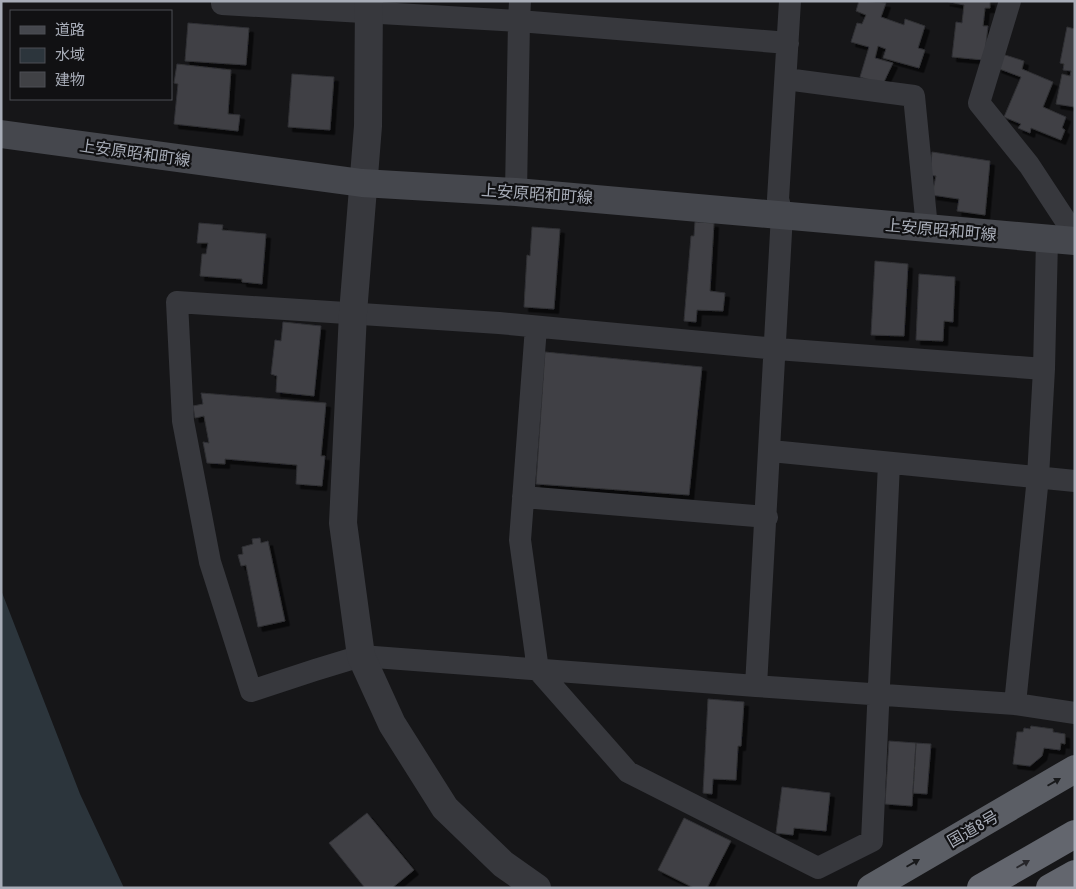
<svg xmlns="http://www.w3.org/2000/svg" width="1076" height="889" viewBox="0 0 1076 889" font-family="'Roboto Condensed','Noto Sans JP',sans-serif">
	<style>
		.water { fill: #2c353c }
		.building { fill: #404145; stroke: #303034; filter: url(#shadow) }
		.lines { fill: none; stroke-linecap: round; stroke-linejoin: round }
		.minor { stroke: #37383d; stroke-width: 22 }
		.tertiary { stroke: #37383d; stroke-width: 28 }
		.secondary { stroke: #45474d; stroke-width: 28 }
		.trunk { stroke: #5b5e65; stroke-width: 28 }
		.motorway { stroke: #63666e; stroke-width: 28 }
		.oneway { fill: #18191b }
		.oneway2 { fill: #26262a }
		.labels { text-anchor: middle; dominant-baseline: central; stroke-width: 4.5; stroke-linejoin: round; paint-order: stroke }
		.street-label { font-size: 16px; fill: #a8adb8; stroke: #111113 }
	</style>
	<defs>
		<filter id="shadow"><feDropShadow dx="4.5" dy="4.5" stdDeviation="0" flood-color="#0009"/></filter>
	</defs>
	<rect width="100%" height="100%" fill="#161618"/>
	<!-- water -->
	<path class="water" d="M1,590L80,794L124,888H1Z"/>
	<!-- building -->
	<path class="building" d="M859,1L886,3L881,17L904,25L905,19L925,26L918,48L925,50L919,68L883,58L886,49L878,46L875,58L893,63L883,84L860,77L869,47L851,42L857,23L862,24L866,15L856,11Z
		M945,1H990V8H985L983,26H988L984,60L952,57L956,22L962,23L964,5Z
		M188,23L249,28L246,65L185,61Z
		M1067,27L1075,29V107L1056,104L1062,74L1070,76L1071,71L1063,70L1064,64L1060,63Z
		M1002,54L1024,61L1022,69L1053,82L1043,107L1066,117L1062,128L1065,130L1061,140L1031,128L1030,133L1018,128L1021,124L1004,117L1021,77L997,68Z
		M177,64L231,70L228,114L240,115L238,131L174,124L178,84L174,83Z
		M292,74L334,77L330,130L288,127Z
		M932,152L990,161L985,215L957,211L959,199L932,195L936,176L930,175Z
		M695,222L714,223L710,291L725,293L723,311L697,310L696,322L684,321L691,236H694Z
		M199,223L223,225L222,230L266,234L262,284L242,282V279L200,276L202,254H206L208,243H197Z
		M532,227L560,229L554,309L524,307L527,255L530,256Z
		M875,261L908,264L904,336L871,335Z
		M919,274L955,277L953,322L944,321L943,341L916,340Z
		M283,322L321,326L314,396L276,392L277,376L271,374L275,340L281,341Z
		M545,352L702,367L689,495L536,484Z
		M201,393L326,403L321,456H325L322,486L296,484L297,465L225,459V464L207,463L203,442L209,443L204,416L195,418L193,406L203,404Z
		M260,538L261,543L268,541L285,621L258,627L246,565L241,566L238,555L243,554L242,547L253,544L252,539Z
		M708,699L744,702L741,746H738L736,780L713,779L712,794L703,793Z
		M1031,726L1053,729V732L1065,734V744L1061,743L1060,750L1044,748L1042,756L1030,766L1013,764L1017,732H1023L1024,728L1030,729Z
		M889,741L916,743L912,806L885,804Z
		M916,743L931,744L927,794L913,793Z
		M782,787L830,793L826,831L794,828L793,835L776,833Z
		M367,813L414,870L392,888H365L329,843Z
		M684,818L731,841L707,888H694L658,870Z"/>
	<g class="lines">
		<!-- minor -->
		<path class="minor" d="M222,1V4L519,21L520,1
			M790,1L778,199L782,214L756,686L361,656L315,670L251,691L210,562L183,421L177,302L499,323L777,349L1044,369L1047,240
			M1010,1L979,103L1029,165L1075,235
			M786,79L914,96L927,228
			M516,192L519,21L788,43
			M536,327L520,540L538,670L628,772L818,868L872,841L889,463
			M771,451L1075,481
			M523,497L767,517
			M756,686L1015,704L1075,713
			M1015,704L1038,477L1044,369"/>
		<!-- tertiary -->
		<path class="tertiary" d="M369,1L368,126L353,313L343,523L361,656L392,724L445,808L503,864L537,888"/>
		<!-- secondary -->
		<path class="secondary" d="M1,134L362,183L516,192L1075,241"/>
		<!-- trunk -->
		<path class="trunk" d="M871,888L1075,769"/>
		<!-- motorway -->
		<path class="motorway" d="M981,888L1075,834
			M1050,888L1075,874"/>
	</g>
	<!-- one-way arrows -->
	<defs><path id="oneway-solid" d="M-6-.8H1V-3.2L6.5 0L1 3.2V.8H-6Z" transform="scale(1.25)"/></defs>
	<g class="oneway">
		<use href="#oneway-solid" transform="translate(1054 782) rotate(-30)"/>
		<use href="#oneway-solid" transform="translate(913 863) rotate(-30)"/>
	</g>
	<use class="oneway2" href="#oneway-solid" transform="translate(1023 864) rotate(-30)"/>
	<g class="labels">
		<!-- street labels -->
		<g class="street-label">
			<text transform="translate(135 153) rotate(8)">上安原昭和町線</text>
			<text transform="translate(537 194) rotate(4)">上安原昭和町線</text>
			<text transform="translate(941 230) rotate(5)">上安原昭和町線</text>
			<text transform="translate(973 829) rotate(-30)">国道8号</text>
		</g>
	</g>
	<!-- border -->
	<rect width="1076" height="889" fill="none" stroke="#a8adb8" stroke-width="5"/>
	<!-- legend -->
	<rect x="10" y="10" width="162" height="90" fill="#111113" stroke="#4d4f55"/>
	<rect x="20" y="26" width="25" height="8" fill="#45474d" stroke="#4d4f55"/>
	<text x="55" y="35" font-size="15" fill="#a8adb8">道路</text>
	<rect x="20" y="48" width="25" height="15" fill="#2c353c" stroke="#4d4f55"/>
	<text x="55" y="60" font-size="15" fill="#a8adb8">水域</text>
	<rect x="20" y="72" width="25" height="15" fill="#404145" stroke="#4d4f55"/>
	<text x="55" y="85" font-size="15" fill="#a8adb8">建物</text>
</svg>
